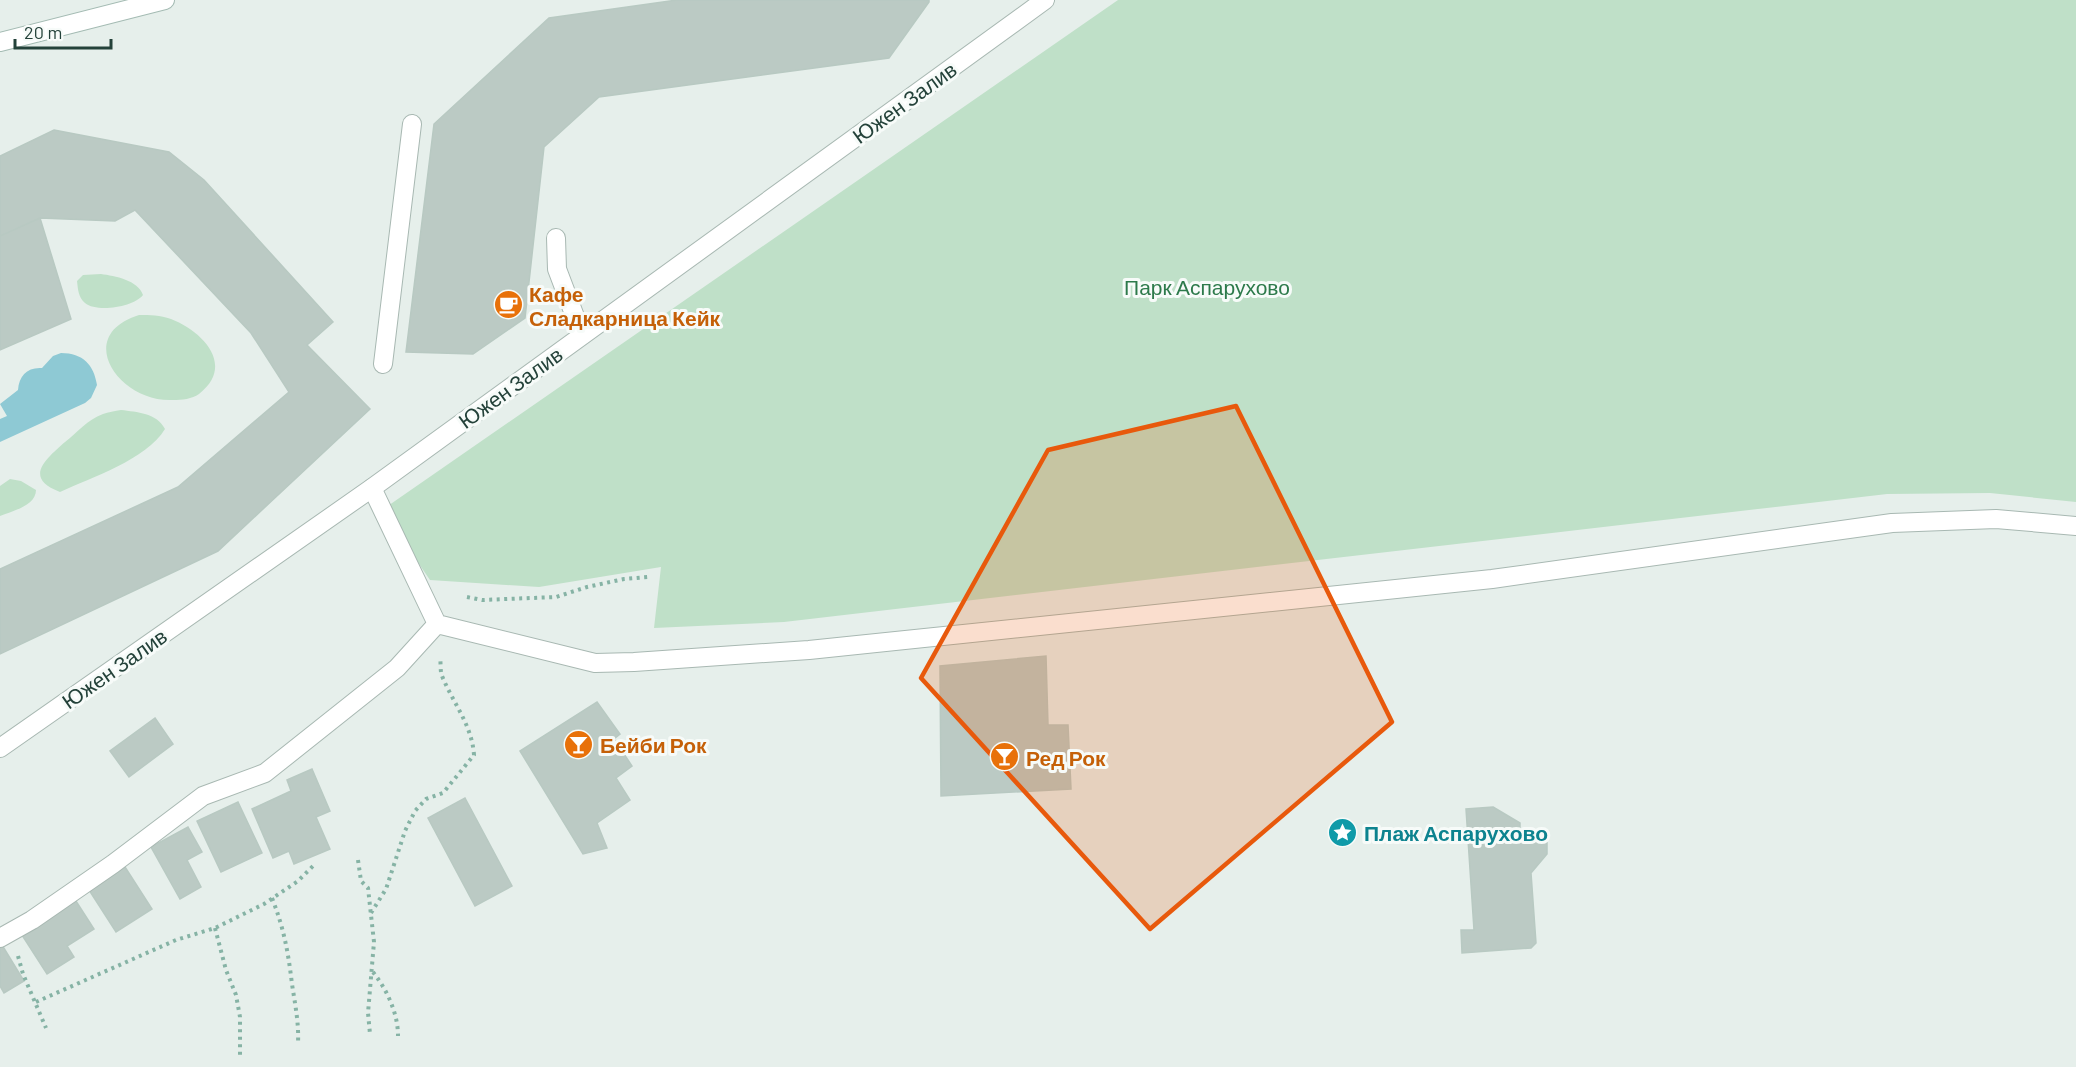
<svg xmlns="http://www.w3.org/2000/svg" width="2076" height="1067" viewBox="0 0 2076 1067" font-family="Barlow,sans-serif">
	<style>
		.green { fill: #bfe0c8 }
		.water { fill: #8ec9d4 }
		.building { fill: #bbcac4; stroke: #b8c9c2; stroke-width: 1.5 }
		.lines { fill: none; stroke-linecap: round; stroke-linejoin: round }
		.service-casing { stroke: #a8b8b2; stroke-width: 20 }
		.minor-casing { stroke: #a8b8b2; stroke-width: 20 }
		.secondary-casing { stroke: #a4bbb3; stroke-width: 20 }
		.path { stroke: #86b3a5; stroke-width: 4; stroke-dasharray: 3 4.5; stroke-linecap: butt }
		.service { stroke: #fff; stroke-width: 18 }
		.minor { stroke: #fff; stroke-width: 18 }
		.secondary { stroke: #fff; stroke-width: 18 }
		.marked { fill: #e8590c; fill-opacity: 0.2; stroke: #e8590c; stroke-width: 4.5; stroke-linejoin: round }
		.labels { text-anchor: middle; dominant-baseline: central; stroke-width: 6; stroke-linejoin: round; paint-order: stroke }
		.street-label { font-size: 21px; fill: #24423a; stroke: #f7fbf9 }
		.park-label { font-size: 21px; fill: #2d7a4b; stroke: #f7fbf9 }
		.food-label { font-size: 21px; font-weight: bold; fill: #c56008; stroke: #f7fbf9; text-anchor: start }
		.culture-label { font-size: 21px; font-weight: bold; fill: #0d838f; stroke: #f7fbf9; text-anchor: start }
	</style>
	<rect width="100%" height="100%" fill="#e6efeb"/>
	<!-- green -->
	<path class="green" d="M1118,0H2076V502L1990,493L1887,494L784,622L654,628L661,567L539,587L430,580L382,510Z
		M101,274C115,276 138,280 143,295C134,307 97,313 85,303C78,297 78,289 77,281L83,275Z
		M139,315C150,315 160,315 171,319C202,331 236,365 199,394C192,399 182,400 173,400C120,403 72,336 139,315Z
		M121,410C137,412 157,413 165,429C146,460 92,477 60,492C22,478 47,458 65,442C78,432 87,420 103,414C108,412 115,411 121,410Z
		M10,479L21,481L36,490C36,506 12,511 0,516V486Z"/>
	<!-- water -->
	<path class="water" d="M61,353C83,353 94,365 97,385L91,398L85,403L0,442V419L7,416L0,404L18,390C19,376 27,367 42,368L53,356Z"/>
	<!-- building -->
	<path class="building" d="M677,0H929V2L889,58L599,97L544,147L525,318L473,354L406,352L434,124L549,18Z
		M54,130L169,152L204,180L333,322L307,345L370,409L218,551L0,654V569L178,487L289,392L251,333L135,210L115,221L40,218L0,236V156Z
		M40,218L71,319L0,350V236Z
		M1046,656L1048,725H1068L1071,789L941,796L940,666Z
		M597,702L620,734L614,739L632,766L616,778L630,800L597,823L607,848L583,854L520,751Z
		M155,718L173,744L129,777L110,751Z
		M312,769L330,811L316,817L330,849L294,864L289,851L273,858L252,809L291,791L287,780Z
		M465,798L512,886L475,906L428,818Z
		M238,802L262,853L221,872L197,821Z
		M1493,807L1520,823V832L1547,831V854L1531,873L1536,943L1531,948L1462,953L1461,930H1474L1466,809Z
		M188,827L202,852L187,860L201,887L180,899L151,847Z
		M125,867L152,909L116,932L89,890Z
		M74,898L94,929L67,946L74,957L47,974L20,932Z
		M2,945L24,981L4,993L0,986V947Z"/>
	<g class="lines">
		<defs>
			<path id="service" d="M556,238L557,269L582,335
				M383,364L412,124
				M372,488L437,624L595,663L634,662L809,650L1492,579L1892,523L1996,519L2076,526
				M0,938L32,920L113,864L203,796L265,773L397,668L437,624"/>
			<path id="minor" d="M0,748L372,488L1045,0"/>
			<path id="secondary" d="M0,42L165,0"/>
		</defs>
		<!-- service casing -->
		<use href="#service" class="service-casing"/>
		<!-- minor casing -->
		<use href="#minor" class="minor-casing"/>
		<!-- secondary casing -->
		<use href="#secondary" class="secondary-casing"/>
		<!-- path -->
		<path class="path" d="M467,597L482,600L556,597L587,587L624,579L648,577
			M358,860L361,881L368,888L374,942L368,1013L370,1034
			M272,898C284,929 288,951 292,984C295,1004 299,1023 298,1043
			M371,913L386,889L405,831L415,811L426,799L443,793L474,755C472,725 453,703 442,676C440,671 441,663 440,657
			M215,928L226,970L236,995L240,1017V1059
			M18,956L23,974L46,1028
			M373,972C387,990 398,1013 398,1036
			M36,1002L176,940L215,928L264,904L298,881L314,865"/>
		<!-- service -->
		<use href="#service" class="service"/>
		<!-- minor -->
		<use href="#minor" class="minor"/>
		<!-- secondary -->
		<use href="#secondary" class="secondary"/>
	</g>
	<!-- marked area -->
	<path class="marked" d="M1236,406L1392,722L1150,929L921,678L1048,450Z"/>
	<!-- icons -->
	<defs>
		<symbol id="cafe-disc" viewBox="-11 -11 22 22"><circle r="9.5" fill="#e8710a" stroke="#f7fbf9"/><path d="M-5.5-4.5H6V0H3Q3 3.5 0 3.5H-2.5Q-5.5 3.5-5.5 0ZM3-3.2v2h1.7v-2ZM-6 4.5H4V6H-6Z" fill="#fff"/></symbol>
		<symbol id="bar-disc" viewBox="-11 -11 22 22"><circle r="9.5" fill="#e8710a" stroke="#f7fbf9"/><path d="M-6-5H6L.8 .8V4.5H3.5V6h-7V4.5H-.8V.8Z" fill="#fff"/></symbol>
		<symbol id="sight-disc" viewBox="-11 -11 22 22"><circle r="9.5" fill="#0f9aa8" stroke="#f7fbf9"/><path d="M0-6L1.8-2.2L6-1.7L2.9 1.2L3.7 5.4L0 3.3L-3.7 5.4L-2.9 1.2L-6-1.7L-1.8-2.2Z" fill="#fff"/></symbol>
	</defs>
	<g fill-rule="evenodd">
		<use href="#cafe-disc" x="492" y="288" width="33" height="33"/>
		<use href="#bar-disc" x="562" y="728" width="33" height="33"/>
		<use href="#bar-disc" x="988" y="740" width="33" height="33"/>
		<use href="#sight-disc" x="1326" y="816" width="33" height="33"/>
	</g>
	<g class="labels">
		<!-- street labels -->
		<g class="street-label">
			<text transform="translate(904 102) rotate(-36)">Южен Залив</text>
			<text transform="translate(510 387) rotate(-36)">Южен Залив</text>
			<text transform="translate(114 668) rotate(-35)">Южен Залив</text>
		</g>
		<!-- park labels -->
		<g class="park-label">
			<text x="1207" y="286">Парк Аспарухово</text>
		</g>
		<!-- food labels -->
		<g class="food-label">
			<text x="529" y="293">Кафе<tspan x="529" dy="24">Сладкарница Кейк</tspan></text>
			<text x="600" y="744">Бейби Рок</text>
			<text x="1026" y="757">Ред Рок</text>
		</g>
		<!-- culture labels -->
		<g class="culture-label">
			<text x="1364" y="832">Плаж Аспарухово</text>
		</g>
	</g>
	<!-- scale -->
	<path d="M15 39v9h96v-9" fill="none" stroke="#24423a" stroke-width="3"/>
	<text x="24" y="39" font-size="18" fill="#24423a" stroke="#f7fbf9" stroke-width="4.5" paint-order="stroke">20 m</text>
</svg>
